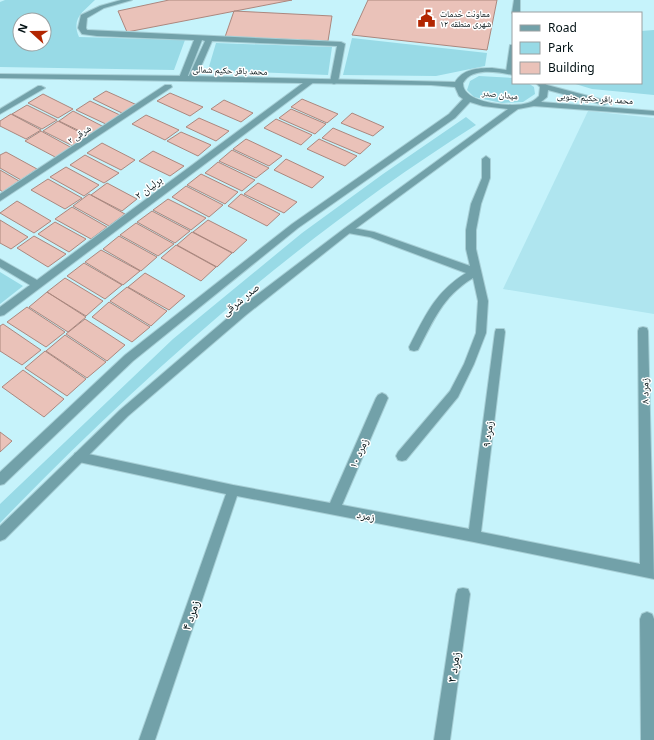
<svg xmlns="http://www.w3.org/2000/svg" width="654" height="740" viewBox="0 0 654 740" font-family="'Noto Sans','Noto Naskh Arabic',sans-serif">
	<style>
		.built { fill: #afe5ef }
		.green { fill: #98dae6; fill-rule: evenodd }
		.building { fill: #eac2b9; stroke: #ac877e }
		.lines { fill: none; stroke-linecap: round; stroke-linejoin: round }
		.service-casing { stroke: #a7cfd6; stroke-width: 2 }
		.minor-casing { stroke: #a7cfd6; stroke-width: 2 }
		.tertiary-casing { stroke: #a7cfd6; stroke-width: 2 }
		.service { fill: #72a1a9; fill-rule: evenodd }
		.minor { fill: #72a1a9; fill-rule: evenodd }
		.tertiary { fill: #72a1a9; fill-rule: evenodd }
		.labels { text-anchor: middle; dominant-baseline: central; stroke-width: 3; stroke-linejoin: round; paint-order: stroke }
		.far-poi-label { font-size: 9px; fill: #021114; stroke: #fff; text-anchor: start }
		.far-street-label { font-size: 9px; fill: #021114; stroke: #fff }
		.street-label { font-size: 11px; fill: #021114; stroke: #fff }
		.near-street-label { font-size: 13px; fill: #021114; stroke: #fff }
	</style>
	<rect width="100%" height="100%" fill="#c6f3fb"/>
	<!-- built -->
	<path class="built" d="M588,111L654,118V314L503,289Z"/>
	<!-- green -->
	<path class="green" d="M5,0H95C83,12 71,18 79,37L185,40L174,70L0,67V2ZM20,20H44V44H20Z
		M654,30V95L592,89L572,83H641V31Z
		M352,38L487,53L485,66L436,76L343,75Z
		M216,43L332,47L328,75L208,70Z
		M479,76L513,78V83H528L534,87L535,94L523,102L502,103L474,97L467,90L470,81Z
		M466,117L476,125C300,236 144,374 0,523V504L173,339L302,233L383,174Z
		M0,272L23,286L0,304Z"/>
	<!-- building -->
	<path class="building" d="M169,0H292L127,32L118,11Z
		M368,0H497L487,50L352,35Z
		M234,11L332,16L328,41L225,37Z
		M106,91L137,105L124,114L93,99Z
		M170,93L203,107L190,116L157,101Z
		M43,94L73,109L58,118L28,103Z
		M302,99L338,114L327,123L291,107Z
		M224,100L253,113L241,122L211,109Z
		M90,101L122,116L108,125L76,110Z
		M27,105L57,120L42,129L12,114Z
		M291,109L326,124L315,134L279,118Z
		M73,111L104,127L90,136L59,121Z
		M352,113L384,127L373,136L341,123Z
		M11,114L41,130L26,139L0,126V121Z
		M146,115L179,130L165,140L132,124Z
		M199,118L229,131L216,141L186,127Z
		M276,119L312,135L301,145L264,128Z
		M58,121L89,137L75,147L43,131Z
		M333,128L371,144L360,154L322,138Z
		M41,131L72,148L57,158L25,141Z
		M181,132L211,145L198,156L167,141Z
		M246,139L282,156L269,166L233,149Z
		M319,139L357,156L345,166L307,149Z
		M102,143L135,160L121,170L87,153Z
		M232,150L269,168L256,178L219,161Z
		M153,151L184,166L170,176L139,161Z
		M6,152L37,169L21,180L0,168V155Z
		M85,155L119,173L104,183L70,165Z
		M286,159L324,177L312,188L274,170Z
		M218,162L255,180L242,191L205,173Z
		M66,167L99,185L84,196L50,177Z
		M0,170L19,181L3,192L0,190Z
		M201,174L238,192L225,204L187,185Z
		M48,179L82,198L65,209L31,190Z
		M107,183L137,199L122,211L91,195Z
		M258,183L297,202L284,213L244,194Z
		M186,186L223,205L209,217L172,197Z
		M89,194L125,214L109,226L73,206Z
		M241,194L280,214L267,226L228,206Z
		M168,199L206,218L191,230L153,210Z
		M17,201L51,221L34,233L0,213Z
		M72,207L107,227L91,239L55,219Z
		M152,211L190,231L175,243L137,222Z
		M0,220L28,237L11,249L0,243Z
		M208,220L247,240L233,253L193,232Z
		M55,222L86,239L69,252L38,234Z
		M136,223L174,244L158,256L120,235Z
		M192,232L232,253L217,267L177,245Z
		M34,236L66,254L48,267L17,248Z
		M119,236L157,257L141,271L103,249Z
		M176,245L216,267L201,281L161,258Z
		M101,250L140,271L123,285L85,262Z
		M84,263L122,285L105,299L67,276Z
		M145,273L185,296L169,310L128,287Z
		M65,278L103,301L86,316L47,292Z
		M127,287L167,311L151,326L110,301Z
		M47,292L86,317L68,332L29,307Z
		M109,302L150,327L132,342L92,317Z
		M27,307L65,332L46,347L7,322Z
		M85,319L125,345L107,361L66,334Z
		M3,324L41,350L22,365L0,351V326Z
		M65,335L106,362L87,378L46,351Z
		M45,351L86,379L67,396L25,368Z
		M23,370L64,399L44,417L2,387Z
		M0,432L12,441L0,452Z"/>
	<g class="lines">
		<defs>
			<path id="service" d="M121,0H132L104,8L87,18L86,28L87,30L341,42L345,44L338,82L334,84L330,82L337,46L212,41L196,78L192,80H189L188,78L205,41L202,40L187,78L183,80H180L179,78L194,40L97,36L82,34L78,28L81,15L100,6Z"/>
			<path id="minor" d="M514,0H520V13H512Z
				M510,45H513V73L510,74L506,72Z
				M307,80H313L314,82L4,315L0,316V307L30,285L0,267V259L37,280Z
				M165,85H171L172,87L0,201V194Z
				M38,86H41L45,88L0,114V109Z
				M486,156L490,159V178L481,204L476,230V249L488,301L486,333L474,364L458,397L406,460L402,461L398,460L396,456L398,452L450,391L464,364L476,333L478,301L473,278C442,297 434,320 418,350L414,351L410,350L409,347C425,316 435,292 466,273L370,237L348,233L343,230L348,227L374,232L470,266L466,249V230L471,204L482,178V159Z
				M643,327L647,328L648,331L654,579L474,542L237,496L155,740H139L226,494L79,462L75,461L73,457L75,453L79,452L233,485L330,503L376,398L378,395L382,393L386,395L388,398L342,505L469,529L495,332L496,329H504L505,332L481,532L640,564L638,331L639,328Z
				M463,588L468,589L470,594L450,740H434L456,594L458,589Z
				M647,612L652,614L654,619V740H641L640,619L642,614Z"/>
			<path id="tertiary" d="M492,68L513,71V75C498,72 472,67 463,83C462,104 514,108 528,103C532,102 536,99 539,96L540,87L536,83H544L547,85L607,101L608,103L604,105L548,90L547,97L541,102L654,111V115L534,106L518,109L351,232L246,315L128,416L5,539L0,541V526L120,410L238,309L345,228L508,109L483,106L470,102L455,118L298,228L133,361L4,484L0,485V472L125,355L292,224L449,114L463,99L459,96L455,87L431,85L0,78V74L192,76L455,82C463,69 477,68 492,68Z"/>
		</defs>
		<!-- service casing -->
		<use href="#service" class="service-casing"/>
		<!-- minor casing -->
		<use href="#minor" class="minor-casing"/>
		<!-- tertiary casing -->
		<use href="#tertiary" class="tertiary-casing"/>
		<!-- service -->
		<use href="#service" class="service"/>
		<!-- minor -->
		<use href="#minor" class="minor"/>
		<!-- tertiary -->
		<use href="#tertiary" class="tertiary"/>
	</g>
	<!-- icons -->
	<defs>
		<symbol id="civic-bare" viewBox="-9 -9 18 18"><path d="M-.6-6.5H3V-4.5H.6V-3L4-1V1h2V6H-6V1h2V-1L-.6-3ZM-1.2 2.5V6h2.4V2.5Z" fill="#b22601" stroke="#fff" stroke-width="2.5" paint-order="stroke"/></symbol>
	</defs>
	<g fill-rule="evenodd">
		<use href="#civic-bare" x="414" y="6" width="25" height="25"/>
	</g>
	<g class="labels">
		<!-- far-poi labels -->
		<g class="far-poi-label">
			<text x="440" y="13">معاونت خدمات<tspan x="440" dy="10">شهری منطقه ۱۲</tspan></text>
		</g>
		<!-- far-street labels -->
		<g class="far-street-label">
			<text transform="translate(230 70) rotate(2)">محمد باقر حکیم شمالی</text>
			<text transform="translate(500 94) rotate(6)">میدان صدر</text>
			<text transform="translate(595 98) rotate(4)">محمد باقر حکیم جنوبی</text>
			<text transform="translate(79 134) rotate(-33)">۲ شرقی</text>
		</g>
		<!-- street labels -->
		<g class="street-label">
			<text transform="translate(148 187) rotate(-36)">برلیان ۲</text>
			<text transform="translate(240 299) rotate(-39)">صدر شرقی</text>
			<text transform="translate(644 391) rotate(-91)">زمرد ۸</text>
			<text transform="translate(487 434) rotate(-83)">زمرد ۹</text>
			<text transform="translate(358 453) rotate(-66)">زمرد ۱۰</text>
			<text transform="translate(366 515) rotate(11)">زمرد</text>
		</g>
		<!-- near-street labels -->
		<g class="near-street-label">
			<text transform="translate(190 615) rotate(-71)">زمرد ۴</text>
			<text transform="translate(453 667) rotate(-82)">زمرد ۳</text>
		</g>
	</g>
	<!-- legend -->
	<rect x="512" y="12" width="130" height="72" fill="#ffffff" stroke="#9aa0a1"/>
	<rect x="520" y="25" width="20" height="6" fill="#72a1a9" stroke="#9aa0a1"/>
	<text x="548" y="32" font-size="12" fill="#021114">Road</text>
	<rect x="520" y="42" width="20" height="12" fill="#98dae6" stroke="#9aa0a1"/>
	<text x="548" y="52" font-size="12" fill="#021114">Park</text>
	<rect x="520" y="62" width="20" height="12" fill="#eac2b9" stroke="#9aa0a1"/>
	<text x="548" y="72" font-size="12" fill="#021114">Building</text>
	<!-- north arrow -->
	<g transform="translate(32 32) rotate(291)"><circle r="19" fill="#ffffff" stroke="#9aa0a1"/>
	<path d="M0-3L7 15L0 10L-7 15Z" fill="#b22601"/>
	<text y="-6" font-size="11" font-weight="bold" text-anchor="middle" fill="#021114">N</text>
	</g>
</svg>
